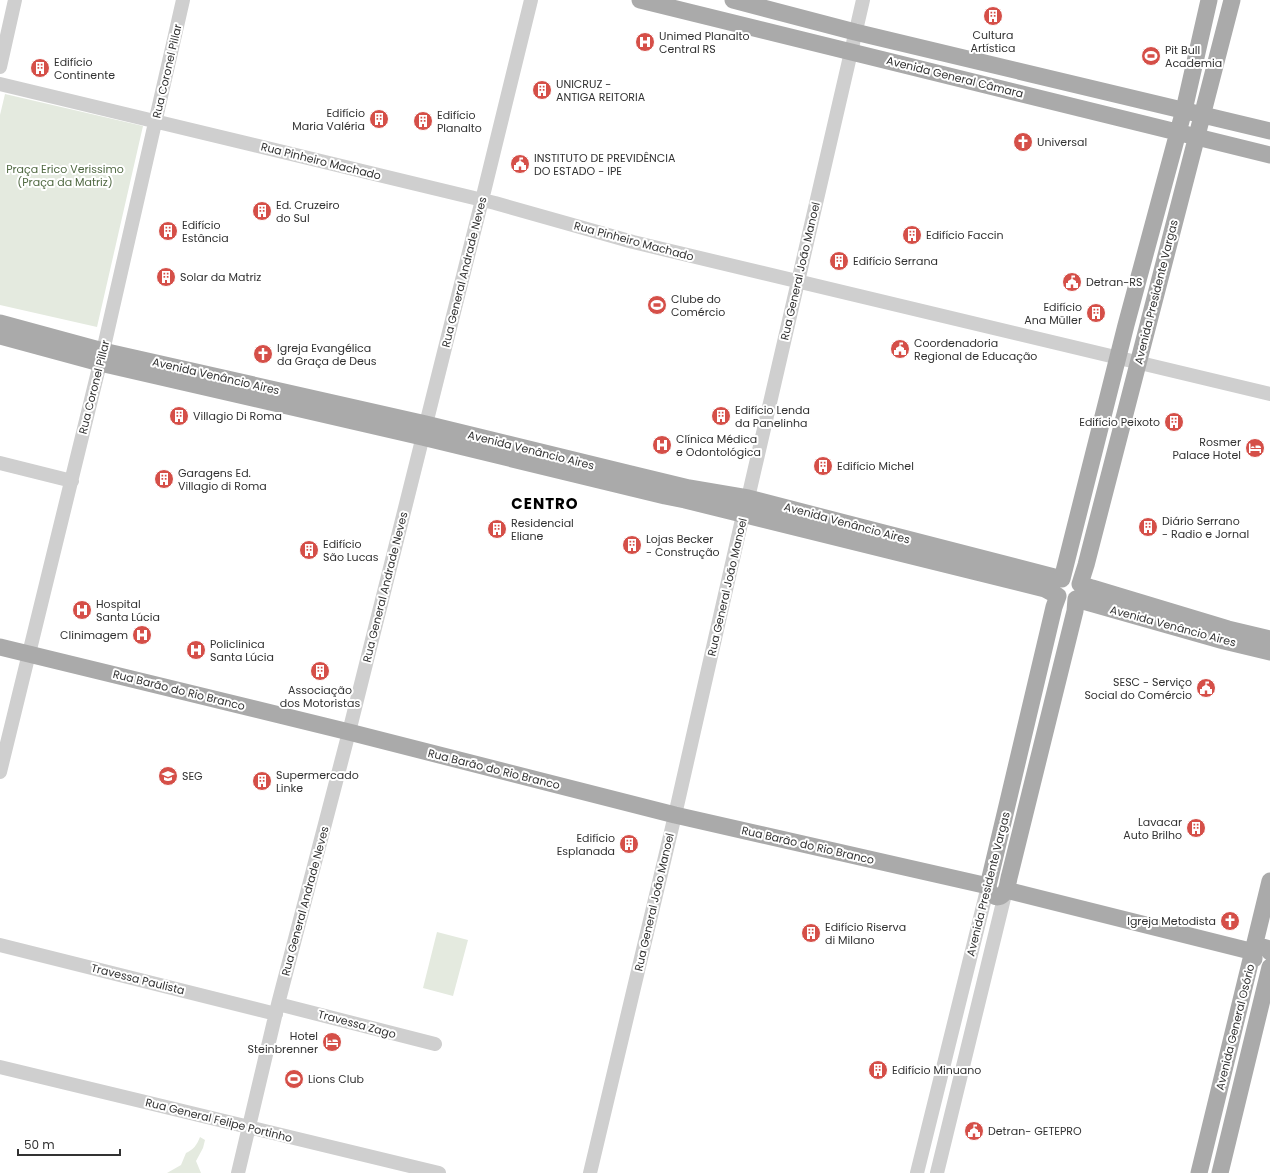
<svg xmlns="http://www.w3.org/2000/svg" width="1270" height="1173" viewBox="0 0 1270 1173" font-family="Poppins,sans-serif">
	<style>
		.green { fill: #e4eadf }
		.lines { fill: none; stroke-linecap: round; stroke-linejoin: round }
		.minor { stroke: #cfcfcf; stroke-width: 14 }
		.major { stroke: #aaa; stroke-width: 17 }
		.labels { text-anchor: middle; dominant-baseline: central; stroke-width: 4; stroke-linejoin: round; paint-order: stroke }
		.poi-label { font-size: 11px; fill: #323232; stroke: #fff; text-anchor: start }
		.street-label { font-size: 11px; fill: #323232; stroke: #fff }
		.park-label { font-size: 11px; fill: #516a43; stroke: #fff }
		.district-label { font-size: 15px; font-weight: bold; letter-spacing: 1px; fill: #000; stroke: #fff }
	</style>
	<rect width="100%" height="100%" fill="#fff"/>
	<!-- green -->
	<path class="green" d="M5,94L143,126L97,327L0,305V115Z
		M437,932L468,940L453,996L423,988Z
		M200,1137L205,1140L203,1148L196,1161L201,1173H167L181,1165L186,1153C193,1150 197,1145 200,1137Z"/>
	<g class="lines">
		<!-- minor -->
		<path class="minor" d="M0,67L15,0
			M0,84L495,203L633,242L1270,394
			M0,463L72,481
			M0,772L103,351L183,0
			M0,945L276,1014
			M278,1004L435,1044
			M0,1067L439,1173
			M238,1173L278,1004L349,732L482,200L531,0
			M590,1173L675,815L743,515L748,498L863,0
			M917,1173L988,886
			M937,1173L1006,890"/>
		<!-- major -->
		<path class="major" d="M640,0L1270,155
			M733,0L855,32L1270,131
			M0,323L103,351L426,424L631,474L689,488L748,498L1062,579
			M0,336L100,363L422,437L665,496L685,500L1045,589L1058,596
			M1062,579L1126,325L1184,110L1209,0
			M1080,584L1086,565L1232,0
			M1080,584L1092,588L1228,629L1270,639
			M1058,596L1054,607L988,886C989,894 997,902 1004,893C1008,889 1008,880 1010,874L1075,611L1076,599
			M1076,599L1224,641L1270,652
			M0,647L349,732L675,815L988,886
			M1006,890L1254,952
			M1254,959V952L1259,947H1263L1269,949L1270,952
			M1199,1173L1270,881
			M1220,1173L1270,967"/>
	</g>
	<!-- icons -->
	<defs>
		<symbol id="building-disc" viewBox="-11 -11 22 22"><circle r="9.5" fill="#d54f48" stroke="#fff"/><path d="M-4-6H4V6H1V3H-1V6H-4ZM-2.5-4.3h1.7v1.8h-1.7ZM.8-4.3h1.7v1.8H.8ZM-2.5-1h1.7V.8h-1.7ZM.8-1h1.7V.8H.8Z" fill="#fff"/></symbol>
		<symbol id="hospital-disc" viewBox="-11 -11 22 22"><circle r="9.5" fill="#d54f48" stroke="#fff"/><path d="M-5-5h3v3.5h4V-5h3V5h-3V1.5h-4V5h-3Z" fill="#fff"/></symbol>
		<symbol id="stadium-disc" viewBox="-11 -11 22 22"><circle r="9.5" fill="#d54f48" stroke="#fff"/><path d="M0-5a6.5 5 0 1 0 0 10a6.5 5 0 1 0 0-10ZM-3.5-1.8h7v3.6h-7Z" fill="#fff"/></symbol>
		<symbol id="church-disc" viewBox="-11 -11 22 22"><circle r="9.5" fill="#d54f48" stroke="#fff"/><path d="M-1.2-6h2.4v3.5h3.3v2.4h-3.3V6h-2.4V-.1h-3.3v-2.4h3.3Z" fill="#fff"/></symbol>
		<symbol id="civic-disc" viewBox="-11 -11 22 22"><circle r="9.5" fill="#d54f48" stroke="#fff"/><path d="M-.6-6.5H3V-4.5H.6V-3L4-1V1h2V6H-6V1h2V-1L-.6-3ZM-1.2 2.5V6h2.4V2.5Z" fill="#fff"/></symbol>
		<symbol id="hotel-disc" viewBox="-11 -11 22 22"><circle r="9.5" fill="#d54f48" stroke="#fff"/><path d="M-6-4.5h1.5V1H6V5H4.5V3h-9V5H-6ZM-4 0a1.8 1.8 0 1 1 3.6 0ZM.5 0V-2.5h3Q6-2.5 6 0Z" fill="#fff"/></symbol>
		<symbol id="university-disc" viewBox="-11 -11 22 22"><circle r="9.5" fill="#d54f48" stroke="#fff"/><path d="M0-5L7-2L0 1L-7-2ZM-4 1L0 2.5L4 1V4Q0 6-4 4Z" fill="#fff"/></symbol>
	</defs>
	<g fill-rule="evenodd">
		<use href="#building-disc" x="982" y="5" width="22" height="22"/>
		<use href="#hospital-disc" x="634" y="31" width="22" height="22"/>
		<use href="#stadium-disc" x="1140" y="45" width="22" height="22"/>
		<use href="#building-disc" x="29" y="57" width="22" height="22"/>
		<use href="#building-disc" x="531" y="79" width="22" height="22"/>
		<use href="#building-disc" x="368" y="108" width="22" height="22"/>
		<use href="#building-disc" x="412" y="110" width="22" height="22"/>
		<use href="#church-disc" x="1012" y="131" width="22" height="22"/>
		<use href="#civic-disc" x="509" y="153" width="22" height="22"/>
		<use href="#building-disc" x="251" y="200" width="22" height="22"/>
		<use href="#building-disc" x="157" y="220" width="22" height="22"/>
		<use href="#building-disc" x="901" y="224" width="22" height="22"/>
		<use href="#building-disc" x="828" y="250" width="22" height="22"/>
		<use href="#building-disc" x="155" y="266" width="22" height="22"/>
		<use href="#civic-disc" x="1061" y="271" width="22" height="22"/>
		<use href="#stadium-disc" x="646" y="294" width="22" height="22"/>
		<use href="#building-disc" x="1085" y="302" width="22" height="22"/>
		<use href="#civic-disc" x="889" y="338" width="22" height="22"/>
		<use href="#church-disc" x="252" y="343" width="22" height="22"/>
		<use href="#building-disc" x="168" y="405" width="22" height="22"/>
		<use href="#building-disc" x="710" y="405" width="22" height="22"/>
		<use href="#building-disc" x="1163" y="411" width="22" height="22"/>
		<use href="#hospital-disc" x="651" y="434" width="22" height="22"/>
		<use href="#hotel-disc" x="1244" y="437" width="22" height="22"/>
		<use href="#building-disc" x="812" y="455" width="22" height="22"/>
		<use href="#building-disc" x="153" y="468" width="22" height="22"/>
		<use href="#building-disc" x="1137" y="516" width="22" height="22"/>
		<use href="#building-disc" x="486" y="518" width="22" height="22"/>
		<use href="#building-disc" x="621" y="534" width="22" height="22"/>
		<use href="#building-disc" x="298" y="539" width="22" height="22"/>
		<use href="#hospital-disc" x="71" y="599" width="22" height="22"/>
		<use href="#hospital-disc" x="131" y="624" width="22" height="22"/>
		<use href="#hospital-disc" x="185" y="639" width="22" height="22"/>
		<use href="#building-disc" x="309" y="660" width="22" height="22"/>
		<use href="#civic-disc" x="1195" y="677" width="22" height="22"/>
		<use href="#university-disc" x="157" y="765" width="22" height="22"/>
		<use href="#building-disc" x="251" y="770" width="22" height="22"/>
		<use href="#building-disc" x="1185" y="817" width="22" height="22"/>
		<use href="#building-disc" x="618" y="833" width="22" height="22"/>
		<use href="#church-disc" x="1219" y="910" width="22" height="22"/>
		<use href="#building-disc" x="800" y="922" width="22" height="22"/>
		<use href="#hotel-disc" x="321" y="1031" width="22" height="22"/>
		<use href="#building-disc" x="867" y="1059" width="22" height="22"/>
		<use href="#stadium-disc" x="283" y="1068" width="22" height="22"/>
		<use href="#civic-disc" x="963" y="1120" width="22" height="22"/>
	</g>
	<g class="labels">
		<!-- poi labels -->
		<g class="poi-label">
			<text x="993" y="35" text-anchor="middle">Cultura<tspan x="993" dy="13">Artística</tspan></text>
			<text x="659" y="36">Unimed Planalto<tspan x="659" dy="13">Central RS</tspan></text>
			<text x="1165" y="50">Pit Bull<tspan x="1165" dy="13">Academia</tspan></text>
			<text x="54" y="62">Edifício<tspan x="54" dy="13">Continente</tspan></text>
			<text x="556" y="84">UNICRUZ -<tspan x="556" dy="13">ANTIGA REITORIA</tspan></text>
			<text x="365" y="113" text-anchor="end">Edifício<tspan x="365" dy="13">Maria Valéria</tspan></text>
			<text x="437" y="115">Edifício<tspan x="437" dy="13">Planalto</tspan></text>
			<text x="1037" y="142">Universal</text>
			<text x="534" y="158">INSTITUTO DE PREVIDÊNCIA<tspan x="534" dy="13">DO ESTADO - IPE</tspan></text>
			<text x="276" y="205">Ed. Cruzeiro<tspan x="276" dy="13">do Sul</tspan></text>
			<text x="182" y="225">Edifício<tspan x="182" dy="13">Estância</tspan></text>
			<text x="926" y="235">Edifício Faccin</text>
			<text x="853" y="261">Edifício Serrana</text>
			<text x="180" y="277">Solar da Matriz</text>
			<text x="1086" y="282">Detran-RS</text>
			<text x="671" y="299">Clube do<tspan x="671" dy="13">Comércio</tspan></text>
			<text x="1082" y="307" text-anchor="end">Edifício<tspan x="1082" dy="13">Ana Müller</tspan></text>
			<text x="914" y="343">Coordenadoria<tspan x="914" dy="13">Regional de Educação</tspan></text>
			<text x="277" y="348">Igreja Evangélica<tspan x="277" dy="13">da Graça de Deus</tspan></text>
			<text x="735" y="410">Edifício Lenda<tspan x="735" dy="13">da Panelinha</tspan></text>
			<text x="193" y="416">Villagio Di Roma</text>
			<text x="1160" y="422" text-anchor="end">Edifício Peixoto</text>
			<text x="676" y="439">Clínica Médica<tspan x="676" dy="13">e Odontológica</tspan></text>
			<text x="1241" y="442" text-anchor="end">Rosmer<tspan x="1241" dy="13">Palace Hotel</tspan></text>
			<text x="837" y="466">Edifício Michel</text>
			<text x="178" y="473">Garagens Ed.<tspan x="178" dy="13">Villagio di Roma</tspan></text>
			<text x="1162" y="521">Diário Serrano<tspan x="1162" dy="13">- Radio e Jornal</tspan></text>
			<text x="511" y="523">Residencial<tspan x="511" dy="13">Eliane</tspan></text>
			<text x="646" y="539">Lojas Becker<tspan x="646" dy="13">- Construção</tspan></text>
			<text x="323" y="544">Edifício<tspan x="323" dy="13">São Lucas</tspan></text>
			<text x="96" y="604">Hospital<tspan x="96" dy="13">Santa Lúcia</tspan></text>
			<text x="128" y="635" text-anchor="end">Clinimagem</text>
			<text x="210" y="644">Policlinica<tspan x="210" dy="13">Santa Lúcia</tspan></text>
			<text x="1192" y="682" text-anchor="end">SESC - Serviço<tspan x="1192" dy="13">Social do Comércio</tspan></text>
			<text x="320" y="690" text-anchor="middle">Associação<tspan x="320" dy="13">dos Motoristas</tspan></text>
			<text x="276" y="775">Supermercado<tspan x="276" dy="13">Linke</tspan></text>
			<text x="182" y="776">SEG</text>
			<text x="1182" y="822" text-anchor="end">Lavacar<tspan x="1182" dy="13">Auto Brilho</tspan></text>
			<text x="615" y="838" text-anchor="end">Edifício<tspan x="615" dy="13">Esplanada</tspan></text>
			<text x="1216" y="921" text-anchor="end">Igreja Metodista</text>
			<text x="825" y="927">Edifício Riserva<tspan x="825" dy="13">di Milano</tspan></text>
			<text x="318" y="1036" text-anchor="end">Hotel<tspan x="318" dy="13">Steinbrenner</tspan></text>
			<text x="892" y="1070">Edifício Minuano</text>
			<text x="308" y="1079">Lions Club</text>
			<text x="988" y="1131">Detran- GETEPRO</text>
		</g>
		<!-- street labels -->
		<g class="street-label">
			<text transform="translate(167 71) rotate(-77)">Rua Coronel Pillar</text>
			<text transform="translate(955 77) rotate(14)">Avenida General Câmara</text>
			<text transform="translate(321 161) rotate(14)">Rua Pinheiro Machado</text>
			<text transform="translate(634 241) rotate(15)">Rua Pinheiro Machado</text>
			<text transform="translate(800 271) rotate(-77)">Rua General João Manoel</text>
			<text transform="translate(464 272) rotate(-76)">Rua General Andrade Neves</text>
			<text transform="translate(1156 292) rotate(-76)">Avenida Presidente Vargas</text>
			<text transform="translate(216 376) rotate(13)">Avenida Venâncio Aires</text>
			<text transform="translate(94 387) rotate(-76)">Rua Coronel Pillar</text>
			<text transform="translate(531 450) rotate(14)">Avenida Venâncio Aires</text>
			<text transform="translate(847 523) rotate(15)">Avenida Venâncio Aires</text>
			<text transform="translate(385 587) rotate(-76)">Rua General Andrade Neves</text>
			<text transform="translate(727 587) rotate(-77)">Rua General João Manoel</text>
			<text transform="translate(1173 626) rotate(15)">Avenida Venâncio Aires</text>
			<text transform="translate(179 690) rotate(14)">Rua Barão do Rio Branco</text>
			<text transform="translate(494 769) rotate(14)">Rua Barão do Rio Branco</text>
			<text transform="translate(808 845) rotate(13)">Rua Barão do Rio Branco</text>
			<text transform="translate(988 884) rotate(-76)">Avenida Presidente Vargas</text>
			<text transform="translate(305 901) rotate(-75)">Rua General Andrade Neves</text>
			<text transform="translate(654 902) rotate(-77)">Rua General João Manoel</text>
			<text transform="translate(138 979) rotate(14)">Travessa Paulista</text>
			<text transform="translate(357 1024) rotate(15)">Travessa Zago</text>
			<text transform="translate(1235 1027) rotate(-76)">Avenida General Osório</text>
			<text transform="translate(219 1120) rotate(14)">Rua General Felipe Portinho</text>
		</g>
		<!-- park labels -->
		<g class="park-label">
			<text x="65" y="169">Praça Erico Verissimo<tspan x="65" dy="13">(Praça da Matriz)</tspan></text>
		</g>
		<!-- district labels -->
		<g class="district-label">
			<text x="545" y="503">CENTRO</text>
		</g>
	</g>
	<!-- scale -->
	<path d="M18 1149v6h102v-6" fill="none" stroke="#323232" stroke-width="2"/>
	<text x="24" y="1149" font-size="12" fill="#323232" stroke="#ffffff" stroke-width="3" paint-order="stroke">50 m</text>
</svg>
